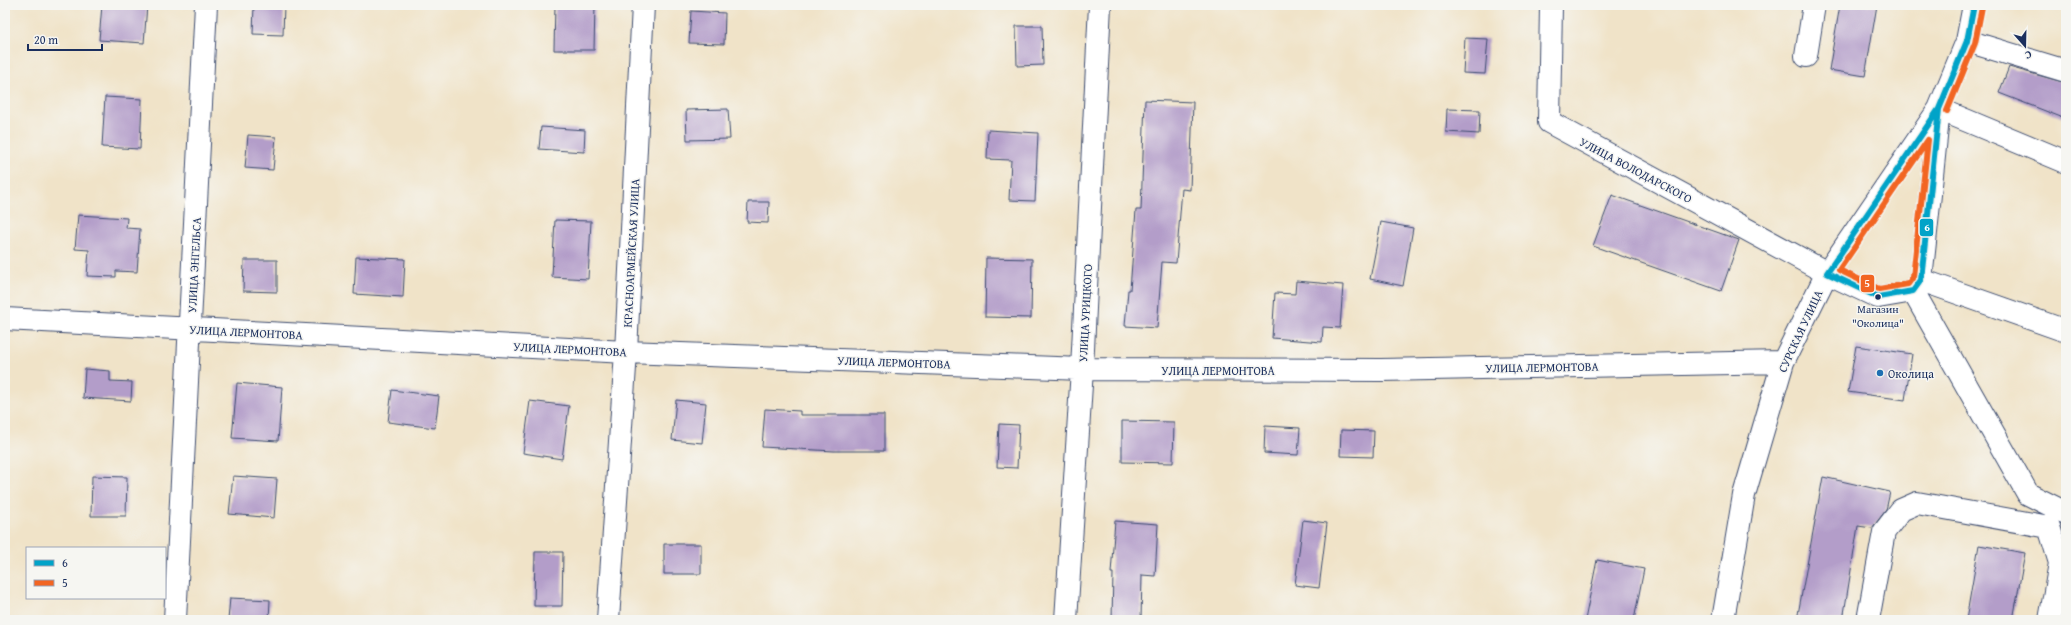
<svg xmlns="http://www.w3.org/2000/svg" width="2071" height="625" viewBox="0 0 2071 625" font-family="'Gentium Book Plus',serif">
	<style>
		.building { fill: #b39dc9 }
		.lines { fill: none; stroke-linecap: round; stroke-linejoin: round }
		.minor-casing { stroke: #3b4a6e; stroke-width: 24 }
		.minor { stroke: #fff; stroke-width: 22 }
		.bus-1-casing { stroke: #f6f6f2; stroke-width: 9 }
		.bus-2-casing { stroke: #f6f6f2; stroke-width: 9 }
		.bus-1 { stroke: #01a3c8; stroke-width: 6 }
		.bus-2 { stroke: #f26522; stroke-width: 6 }
		.bus-dot { fill: #1b2f5e; stroke: #f6f6f2; stroke-width: 1.5 }
		.poi-dot { fill: #1f6fb2; stroke: #f6f6f2; stroke-width: 1.5 }
		.labels { text-anchor: middle; dominant-baseline: central; stroke-width: 3; stroke-linejoin: round; paint-order: stroke }
		.bus-label { font-size: 11px; fill: #1b2f5e; stroke: #f6f6f2 }
		.street-label { font-size: 12px; fill: #1b2f5e; stroke: #f6f6f2 }
		.poi-label { font-size: 12px; fill: #1b2f5e; stroke: #f6f6f2; text-anchor: start }
		.line-badge { stroke: #f6f6f2; stroke-width: 1.5 }
		.badge-label { font-size: 11px; text-anchor: middle; font-weight: bold; fill: #fff }
	</style>
	<rect width="100%" height="100%" fill="#f6f6f2"/>
	<filter id="ink" filterUnits="userSpaceOnUse"><feTurbulence type="fractalNoise" baseFrequency=".025" numOctaves="2"/><feDisplacementMap in="SourceGraphic" scale="8" xChannelSelector="R" yChannelSelector="G"/><feConvolveMatrix kernelMatrix="1 2 1 2 8 2 1 2 1" color-interpolation-filters="sRGB"/></filter>
	<filter id="wash" filterUnits="userSpaceOnUse"><feTurbulence type="fractalNoise" baseFrequency=".012" numOctaves="4" result="noise"/><feDisplacementMap in="SourceGraphic" scale="16" xChannelSelector="R" yChannelSelector="G"/><feGaussianBlur stdDeviation="0.9" result="paint"/><feColorMatrix in="noise" values="0 0 0 0 0 0 0 0 0 0 0 0 0 0 0 0 0 1.4 0 .05"/><feComposite in="paint" operator="in"/></filter>
	<g filter="url(#wash)">
		<rect width="100%" height="100%" fill="#f0e3c8"/>
		<g id="blocks">
			<!-- building -->
			<path class="building" d="M102,5H147L144,43L99,40Z
				M254,5H284L283,35L253,34Z
				M555,5H595L594,50H554Z
				M1840,5H1877L1865,76L1829,70Z
				M691,11L725,13L724,44L689,43Z
				M1016,26H1042L1043,65L1017,66Z
				M1465,38L1488,39L1485,74L1463,73Z
				M2009,67L2066,83V119L1999,93Z
				M105,97L142,99L140,149L102,147Z
				M1145,100L1193,102L1190,190L1182,189L1176,263L1162,262L1157,328L1125,326L1128,290H1130L1136,210H1141Z
				M728,109L730,139L687,140L686,110Z
				M1447,109L1480,110L1479,134L1446,132Z
				M541,127L585,130L584,152L539,149Z
				M988,130L1038,133L1035,201L1009,200L1011,160L987,159Z
				M248,135L276,137L273,170L245,168Z
				M1612,195L1739,240L1721,291L1593,246Z
				M748,202H769L768,223L747,222Z
				M78,215L127,218L126,228L140,229L137,272L116,271V277L87,276L89,250L75,249Z
				M555,220L591,221L588,279L552,277Z
				M1381,222L1413,228L1403,286L1370,279Z
				M356,257L405,259L403,297L354,294Z
				M986,258L1032,259L1031,318L985,317Z
				M244,260H277V292L243,291Z
				M1296,281L1343,285L1340,328L1323,327L1322,342L1272,338L1275,293L1295,294Z
				M1856,346L1912,354L1905,400L1848,392Z
				M85,369L110,371V381L132,382L131,401L83,398Z
				M237,383L282,387L278,441L232,438Z
				M392,390L439,396L435,428L388,422Z
				M676,400L706,403L702,443L672,440Z
				M530,401L569,406L562,459L523,453Z
				M765,409L800,411V415H884V451H834L762,447Z
				M1122,421L1174,422L1173,463L1122,462Z
				M999,424L1019,425L1017,468L997,467Z
				M1265,426L1300,428L1298,455L1264,453Z
				M1341,430L1374,431L1373,457L1340,456Z
				M92,476L127,477L126,516H91Z
				M233,476L277,479L274,518L229,514Z
				M1823,477L1890,492L1886,510L1872,528L1858,526L1843,620H1797Z
				M1303,520L1327,523L1319,588L1295,585Z
				M1115,521L1158,524L1155,576L1142,575L1141,620H1112L1113,573H1111Z
				M664,544H701V574H664Z
				M1979,545L2025,553L2013,620H1966Z
				M535,552H563L562,606H534Z
				M1597,560L1644,569L1634,620H1585Z
				M230,598L270,600L269,620H228Z"/>
		</g>
	</g>
	<g filter="url(#ink)">
		<use href="#blocks" fill-opacity="0" stroke="#3b4a6e" stroke-width="1"/>
		<g class="lines">
			<defs>
				<path id="minor" d="M1551,5L1549,122L1827,273L1878,297L1913,291L1921,280L1939,109
					M1967,41L2066,71
					M1806,56L1814,5
					M1939,109L2066,162
					M1921,280L2066,331
					M1913,291L2028,494L2066,513
					M5,319L626,352L1082,369L1381,370L1783,362
					M175,620L206,5
					M608,620L626,352L643,5
					M1066,620L1082,369L1100,5
					M1723,620L1744,495L1783,362L1827,273L1939,109L1967,41L1974,5
					M1868,620L1884,532L1901,510L1917,503L2049,527L2060,563L2050,620"/>
			</defs>
			<!-- minor casing -->
			<use href="#minor" class="minor-casing"/>
			<!-- minor -->
			<use href="#minor" class="minor"/>
			<defs>
				<path id="bus-1" d="M1939,109L1921,280L1913,291L1878,297L1827,273Z
					M1939,109L1967,41L1974,5"/>
				<path id="bus-2" d="M1947,111L1975,43L1982,7
					M1928,140L1913,277L1908,284L1879,289L1839,270Z"/>
			</defs>
			<!-- bus-1 casing -->
			<use href="#bus-1" class="bus-1-casing"/>
			<!-- bus-2 casing -->
			<use href="#bus-2" class="bus-2-casing"/>
			<!-- bus-1 -->
			<use href="#bus-1" class="bus-1"/>
			<!-- bus-2 -->
			<use href="#bus-2" class="bus-2"/>
		</g>
	</g>
	<!-- markers -->
	<circle class="bus-dot" cx="1878" cy="297" r="3.5"/>
	<circle class="poi-dot" cx="1880" cy="373" r="4"/>
	<g class="labels">
		<!-- bus labels -->
		<g class="bus-label">
			<text x="1878" y="309">Магазин<tspan x="1878" dy="14">"Околица"</tspan></text>
		</g>
		<!-- street labels -->
		<g class="street-label">
			<text transform="translate(1636 170) rotate(28)">УЛИЦА ВОЛОДАРСКОГО</text>
			<text transform="translate(631 253) rotate(-87)">КРАСНОАРМЕЙСКАЯ УЛИЦА</text>
			<text transform="translate(194 265) rotate(-87)">УЛИЦА ЭНГЕЛЬСА</text>
			<text transform="translate(1085 313) rotate(-87)">УЛИЦА УРИЦКОГО</text>
			<text transform="translate(1800 331) rotate(-65)">СУРСКАЯ УЛИЦА</text>
			<text transform="translate(246 332) rotate(3)">УЛИЦА ЛЕРМОНТОВА</text>
			<text transform="translate(570 349) rotate(3)">УЛИЦА ЛЕРМОНТОВА</text>
			<text transform="translate(894 362) rotate(2)">УЛИЦА ЛЕРМОНТОВА</text>
			<text transform="translate(1542 367) rotate(-1)">УЛИЦА ЛЕРМОНТОВА</text>
			<text x="1218" y="370">УЛИЦА ЛЕРМОНТОВА</text>
		</g>
		<!-- poi labels -->
		<g class="poi-label">
			<text x="1888" y="373">Околица</text>
		</g>
	</g>
	<g class="line-badge">
		<rect x="1919" y="218" width="15" height="19" rx="4" fill="#01a3c8"/>
		<rect x="1860" y="274" width="15" height="19" rx="4" fill="#f26522"/>
	</g>
	<g class="badge-label">
		<text x="1927" y="231">6</text>
		<text x="1867" y="287">5</text>
	</g>
	<!-- margin -->
	<rect width="2071" height="625" fill="none" stroke="#f6f6f2" stroke-width="20"/>
	<!-- legend -->
	<rect x="26" y="547" width="140" height="52" fill="#f6f6f2" stroke="#9ea6b7"/>
	<rect x="34" y="560" width="20" height="6" fill="#01a3c8" stroke="#9ea6b7"/>
	<text x="62" y="567" font-size="12" fill="#1b2f5e">6</text>
	<rect x="34" y="580" width="20" height="6" fill="#f26522" stroke="#9ea6b7"/>
	<text x="62" y="587" font-size="12" fill="#1b2f5e">5</text>
	<!-- north arrow -->
	<g transform="translate(2025 46) rotate(160)" stroke="#f6f6f2" stroke-width="3" paint-order="stroke">
	<path d="M0-3L7 15L0 10L-7 15Z" fill="#1b2f5e"/>
	<text y="-6" font-size="11" font-weight="bold" text-anchor="middle" fill="#1b2f5e">С</text>
	</g>
	<!-- scale -->
	<path d="M28 44v6h74v-6" fill="none" stroke="#1b2f5e" stroke-width="2"/>
	<text x="34" y="44" font-size="12" fill="#1b2f5e" stroke="#f6f6f2" stroke-width="3" paint-order="stroke">20 m</text>
</svg>
